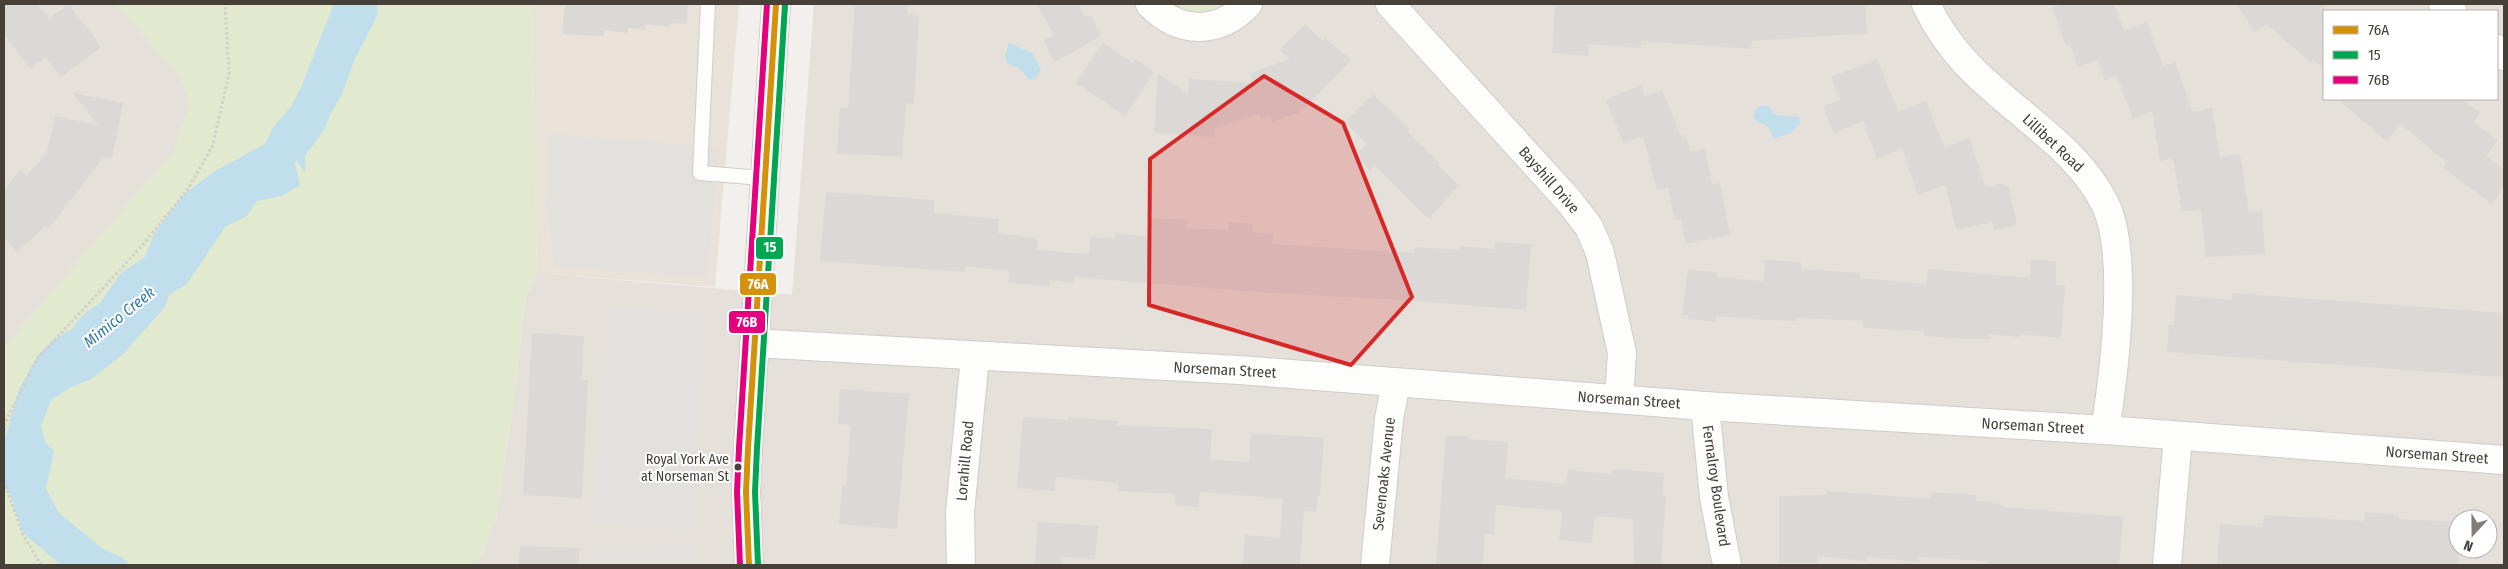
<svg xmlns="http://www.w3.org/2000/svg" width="2508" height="569" viewBox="0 0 2508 569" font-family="'Fira Sans Condensed',sans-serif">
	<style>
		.residential { fill: #e5e0da; fill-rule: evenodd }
		.education { fill: #e8e2d8 }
		.green { fill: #e1eace }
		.parking { fill: #e3e0dd }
		.water { fill: #c0deec }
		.building { fill: #dbd8d5 }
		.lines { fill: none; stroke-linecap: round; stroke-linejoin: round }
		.service-casing { stroke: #d0cdca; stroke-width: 16 }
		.minor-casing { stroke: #d0cdca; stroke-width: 30 }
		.tertiary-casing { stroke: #d0cdca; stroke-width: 30 }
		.secondary-casing { stroke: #d0cbc3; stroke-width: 30 }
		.path { stroke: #d2cfcc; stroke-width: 3; stroke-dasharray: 2.5 2.5; stroke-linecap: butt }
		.service { stroke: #fdfdfc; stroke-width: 14 }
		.minor { stroke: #fdfdfc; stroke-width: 28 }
		.tertiary { stroke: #fdfdfc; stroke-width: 28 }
		.secondary { stroke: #f6f4f0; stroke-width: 28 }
		.bus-1-casing { stroke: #fff; stroke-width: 10 }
		.bus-2-casing { stroke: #fff; stroke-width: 10 }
		.bus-3-casing { stroke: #fff; stroke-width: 10 }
		.bus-1 { stroke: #d4920b; stroke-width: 6 }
		.bus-2 { stroke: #00a651; stroke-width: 6 }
		.bus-3 { stroke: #e5007d; stroke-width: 6 }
		.marked { fill: #d62828; fill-opacity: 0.2; stroke: #d62828; stroke-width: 4; stroke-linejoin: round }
		.bus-dot { fill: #474038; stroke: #fff; stroke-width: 2 }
		.labels { text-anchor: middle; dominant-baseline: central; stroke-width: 4; stroke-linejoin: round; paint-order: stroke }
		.bus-label { font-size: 14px; fill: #474038; stroke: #fff; text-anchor: end }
		.street-label { font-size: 15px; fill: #474038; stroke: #fff }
		.water-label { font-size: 16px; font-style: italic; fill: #357da5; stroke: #fff }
		.line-badge { stroke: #fff; stroke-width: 2 }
		.badge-label { font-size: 14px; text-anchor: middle; font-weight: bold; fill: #fff }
	</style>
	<rect width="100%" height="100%" fill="#f2efec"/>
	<!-- residential -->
	<path class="residential" d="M4,4H116L180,75L190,105L173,152L4,348Z
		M814,4H2504V565H477L496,519L512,414L526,297L537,273L792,295ZM2324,11H2497V99H2324ZM2458,519H2488V549H2458Z"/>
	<!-- education -->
	<path class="education" d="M532,4H739L715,287L537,273Z"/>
	<!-- green -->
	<path class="green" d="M116,4H532L537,273L526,297L512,414L496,519L477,565H4V348L173,152L190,105L180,75Z
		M1167,4H1228C1207,16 1189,16 1167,4Z"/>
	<!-- parking -->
	<path class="parking" d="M549,134L720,148L706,277L555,266L547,209Z
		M609,307L706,314L691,530L594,523Z
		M697,545L698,565H590L592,547Z"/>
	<!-- water -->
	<path class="water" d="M334,4H377V16L354,61L342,94L330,115L324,130L305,156V174L297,160L295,163L300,185L282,196L257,201L247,216L225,227L187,284L169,295L165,307L122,355L90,380L71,387L51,400L41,426L45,442L54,451L46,489L59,513L103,549L123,558L129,565H61L23,533L11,497L4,487V443L19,389L38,355L53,340L72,329L83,315L100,303L121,273L145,257L154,234L183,195L215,171L265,144L274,126L290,108L302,85Z
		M1009,43L1032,53L1041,69L1035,79H1029L1018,67L1007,64L1005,55Z
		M1759,106H1768L1776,115L1799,117L1800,123L1791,133L1775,138C1770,135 1772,132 1769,128C1762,120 1746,122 1759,106Z"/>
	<!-- building -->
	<path class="building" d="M4,4H37L50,18L69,4L101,47L61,77L46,57L30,69L4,34Z
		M565,4H688L687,24L671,23L669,27L645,24V30L628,28V33L604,30L603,36L562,34Z
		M855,4H908L907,14L919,15L914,104L906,103L902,157L837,153L840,108L848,109Z
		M1037,4H1079L1086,17L1090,15L1101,36L1055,62L1043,41L1054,35Z
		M1555,4H1865L1867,33L1752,41L1751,49L1641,41L1640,48L1589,44L1588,56L1552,53Z
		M2063,4H2114L2124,31L2147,22L2163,66L2175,62L2193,112L2212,108L2220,157L2240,154L2249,212L2262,211L2265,254L2206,257L2201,209L2182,212L2173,158L2160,161L2152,111L2133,119L2117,76L2105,80L2098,60L2078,67L2070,44L2066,46L2052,8Z
		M2236,4H2324V69L2315,61L2312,64L2267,24L2255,32Z
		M1305,24L1323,41L1325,38L1351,60L1301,112L1272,122L1271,116L1261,119L1259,114L1215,128L1214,137L1154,133L1158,74L1188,94L1189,79L1253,83L1250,73L1290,59L1280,50Z
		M1103,43L1133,63L1135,59L1154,72L1125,116L1076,83Z
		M1877,59L1898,112L1926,101L1944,147L1969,138L1986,187L2005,183L2006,187L2009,186L2017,225L1994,230L1992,222L1956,230L1946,185L1918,195L1902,149L1877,159L1863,121L1834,133L1823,106L1840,100L1831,77Z
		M1641,85L1645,97L1662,90L1681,136L1686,135L1690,152L1705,149L1712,184L1720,183L1730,235L1686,244L1681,219L1675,220L1668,188L1657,190L1643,136L1624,144L1606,100Z
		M73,93L123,103L112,158L104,157L48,229L45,226L17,252L4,237V191L20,170L27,176L47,152L55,116L98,125Z
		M1373,94L1410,130L1408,132L1440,163L1438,165L1459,185L1429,219L1375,166L1371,171L1355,156L1367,144L1345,122Z
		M2338,99H2463L2480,113L2473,122L2498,140L2486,156L2504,170V187L2492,204L2443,168L2446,162L2401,124L2386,141Z
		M826,192L934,200V213L999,219L998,233L1038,239L1037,249L1089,255L1091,237L1114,239L1116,233L1150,237L1151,218L1187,220L1186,228L1228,230L1229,222L1253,224L1252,232L1273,234L1272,244L1414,253V247L1463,250L1459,246L1495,249V242L1531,244L1526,310L1402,300L1269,293L1074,277L1073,283L1050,280L1049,287L1008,282L1009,271L966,266L965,272L820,261Z
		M2031,259L2056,262V285L2065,286L2061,338L2019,334L2018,337L1990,334V339H1971L1924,336V331L1863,328L1864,321L1798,318V321L1768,320L1716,316L1715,322L1688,319V315H1682L1688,270L1717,272V277L1764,281L1765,260L1801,262V269L1860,273V278L1927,284L1928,269L2030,278Z
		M2232,293L2504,313V371L2502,377L2167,352L2169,325H2174L2176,295L2232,300Z
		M532,333L584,336L582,380H588L582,498L523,495Z
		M840,389L909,394L897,529L839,524L842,486H846L851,425L838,424Z
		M1023,417L1068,420V417L1118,421L1117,425L1212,429L1210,460L1249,462L1251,433L1324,438L1320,496H1318L1316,512L1304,511L1300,565H1243L1245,535L1280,538L1283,499L1200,492L1199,507L1175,505V494L1118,491V483L1056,477L1055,491L1017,488Z
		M1446,435L1468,437V439L1508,442L1505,478L1566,484L1568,470L1612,474V469L1664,473L1663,495H1666L1661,565H1634L1633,519L1595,516L1592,543L1559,540L1562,511L1496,505L1494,535L1485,534L1483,565H1436Z
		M1826,491L1931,499V492L1976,495V501L1999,503V505L2004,507L2123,517L2119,565H1987L1988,561L1919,557V562L1867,557V561L1817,556V563H1779V496L1826,495Z
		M2365,512L2399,515V519L2458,522V565H2217L2220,524L2263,527L2264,515L2364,521Z
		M1038,522L1098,526L1095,559L1062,557L1061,565H1035Z
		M520,546L579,548V565H519Z"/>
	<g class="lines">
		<defs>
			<path id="service" d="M708,4L700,173L763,178"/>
			<path id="minor" d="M1150,4C1179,34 1218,35 1248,4
				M1390,4L1569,201L1589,227L1600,253L1622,353L1619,399
				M1926,4C1949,54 1984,82 2025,116C2055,141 2086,166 2104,202C2130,251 2114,375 2105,430
				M2443,4L2452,11
				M2497,49L2504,56
				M1705,406L1714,497L1727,565
				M961,565L960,512L975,357
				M1375,565L1389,419L1396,383
				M2167,565L2178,436"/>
			<path id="tertiary" d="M754,343L1239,370L1705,406L2105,430L2504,460"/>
			<path id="secondary" d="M749,565L746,492L748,448L776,4"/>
		</defs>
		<!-- service casing -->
		<use href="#service" class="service-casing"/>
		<!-- minor casing -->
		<use href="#minor" class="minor-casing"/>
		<!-- tertiary casing -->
		<use href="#tertiary" class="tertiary-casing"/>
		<!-- secondary casing -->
		<use href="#secondary" class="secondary-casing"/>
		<!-- path -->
		<path class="path" d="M4,436L5,423L37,359L142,246L188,189L213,145L229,73L225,4
			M4,481L23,535L41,565"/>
		<!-- service -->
		<use href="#service" class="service"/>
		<!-- minor -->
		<use href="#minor" class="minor"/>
		<!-- tertiary -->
		<use href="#tertiary" class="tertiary"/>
		<!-- secondary -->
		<use href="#secondary" class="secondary"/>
		<defs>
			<path id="bus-1" d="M749,565L746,492L748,448L776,4"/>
			<path id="bus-2" d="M758,565L755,492L757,448L785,5"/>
			<path id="bus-3" d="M740,565L737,492L739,448L767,4"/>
		</defs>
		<!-- bus-1 casing -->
		<use href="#bus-1" class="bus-1-casing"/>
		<!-- bus-2 casing -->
		<use href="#bus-2" class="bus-2-casing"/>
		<!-- bus-3 casing -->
		<use href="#bus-3" class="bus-3-casing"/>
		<!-- bus-1 -->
		<use href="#bus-1" class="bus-1"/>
		<!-- bus-2 -->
		<use href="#bus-2" class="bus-2"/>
		<!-- bus-3 -->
		<use href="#bus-3" class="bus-3"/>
	</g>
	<!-- marked area -->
	<path class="marked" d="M1264,76L1343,123L1412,297L1351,365L1149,305L1150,159Z"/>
	<!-- markers -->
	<circle class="bus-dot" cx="738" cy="467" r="4.5"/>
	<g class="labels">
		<!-- bus labels -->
		<g class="bus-label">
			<text x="729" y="459">Royal York Ave<tspan x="729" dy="17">at Norseman St</tspan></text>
		</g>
		<!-- street labels -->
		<g class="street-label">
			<text transform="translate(2053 143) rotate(43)">Lillibet Road</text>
			<text transform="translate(1549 180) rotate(49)">Bayshill Drive</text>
			<text transform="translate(1225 370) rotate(3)">Norseman Street</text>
			<text transform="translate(1629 400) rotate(4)">Norseman Street</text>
			<text transform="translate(2033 426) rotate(3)">Norseman Street</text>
			<text transform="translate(2437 455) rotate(4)">Norseman Street</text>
			<text transform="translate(965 461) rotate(-85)">Lorahill Road</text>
			<text transform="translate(1384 474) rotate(-84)">Sevenoaks Avenue</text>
			<text transform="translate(1716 486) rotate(82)">Fernalroy Boulevard</text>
		</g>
		<!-- water labels -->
		<g class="water-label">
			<text transform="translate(119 317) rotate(-39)">Mimico Creek</text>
		</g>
	</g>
	<g class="line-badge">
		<rect x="755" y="236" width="29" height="24" rx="5" fill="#00a651"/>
		<rect x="739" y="272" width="38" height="24" rx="5" fill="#d4920b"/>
		<rect x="728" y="310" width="38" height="24" rx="5" fill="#e5007d"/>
	</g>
	<g class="badge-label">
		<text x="770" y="252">15</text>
		<text x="758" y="289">76A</text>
		<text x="747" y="327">76B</text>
	</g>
	<!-- border -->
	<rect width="2508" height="569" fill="none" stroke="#474038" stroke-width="10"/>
	<!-- legend -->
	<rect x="2323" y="10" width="175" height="90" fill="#ffffff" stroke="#b5b3af"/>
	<rect x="2333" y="26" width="25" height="8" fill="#d4920b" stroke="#b5b3af"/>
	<text x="2368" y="35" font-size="15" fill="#474038">76A</text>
	<rect x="2333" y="51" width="25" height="8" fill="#00a651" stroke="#b5b3af"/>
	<text x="2368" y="60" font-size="15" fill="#474038">15</text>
	<rect x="2333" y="76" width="25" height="8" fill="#e5007d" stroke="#b5b3af"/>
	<text x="2368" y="85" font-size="15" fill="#474038">76B</text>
	<!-- north arrow -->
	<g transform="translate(2473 534) rotate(201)"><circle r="24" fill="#ffffff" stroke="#b5b3af"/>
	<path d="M0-4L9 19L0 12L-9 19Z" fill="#837d77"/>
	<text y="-8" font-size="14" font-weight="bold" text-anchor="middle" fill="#474038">N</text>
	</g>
</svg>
